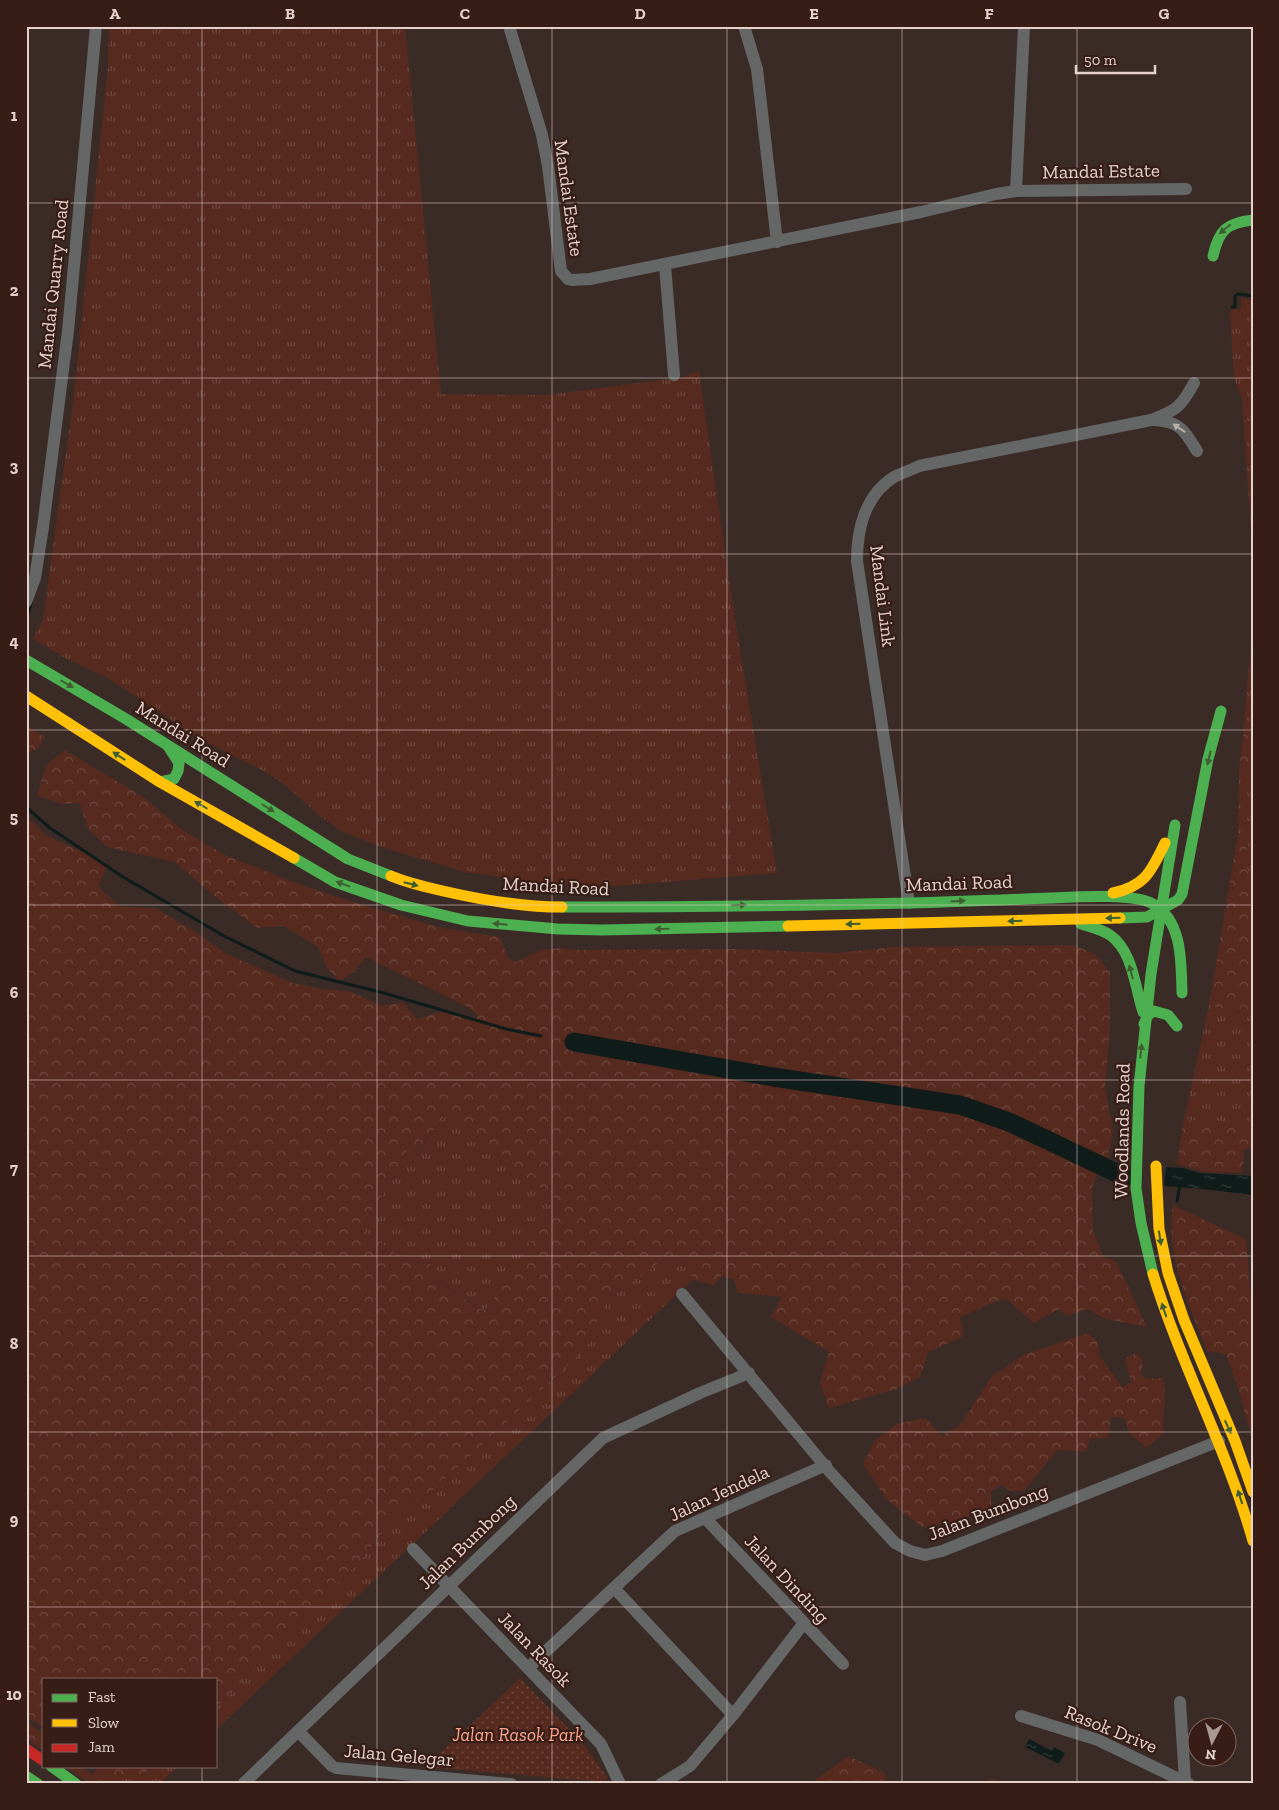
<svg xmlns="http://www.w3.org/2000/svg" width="1279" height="1810" viewBox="0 0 1279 1810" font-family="'Zilla Slab',serif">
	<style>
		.grass { fill: url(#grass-tufts) }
		.forest { fill: url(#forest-crowns); fill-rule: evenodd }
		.park { fill: url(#park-dots) }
		.water { fill: url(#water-ripples) }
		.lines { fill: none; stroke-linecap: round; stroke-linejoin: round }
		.stream { stroke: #101c19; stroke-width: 3 }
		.river { stroke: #101c19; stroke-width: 19 }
		.street { stroke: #646765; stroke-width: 12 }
		.fast { stroke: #4caf50; stroke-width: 11 }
		.slow { stroke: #ffc107; stroke-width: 11 }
		.jam { stroke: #c62828; stroke-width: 11 }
		.oneway { fill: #405f30 }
		.oneway2 { fill: #b8ada9 }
		.grid { fill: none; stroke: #e5d2cd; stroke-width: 1; stroke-opacity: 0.55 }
		.labels { text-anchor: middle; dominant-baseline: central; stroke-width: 4.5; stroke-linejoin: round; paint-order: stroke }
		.street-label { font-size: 19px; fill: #e5d2cd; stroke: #371d16 }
		.park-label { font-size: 19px; font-style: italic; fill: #fca58f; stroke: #371d16 }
		.neatline { fill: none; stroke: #e5d2cd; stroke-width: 2 }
		.grid-label { font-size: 16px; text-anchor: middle; font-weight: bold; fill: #e5d2cd }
	</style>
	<defs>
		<pattern id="grass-tufts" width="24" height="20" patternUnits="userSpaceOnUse" patternTransform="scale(1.25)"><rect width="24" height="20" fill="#562a1f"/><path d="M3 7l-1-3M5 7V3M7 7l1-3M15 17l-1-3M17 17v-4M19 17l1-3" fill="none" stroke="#6e483e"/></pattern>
		<pattern id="forest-crowns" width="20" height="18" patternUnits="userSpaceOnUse" patternTransform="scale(1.25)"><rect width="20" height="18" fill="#562a1f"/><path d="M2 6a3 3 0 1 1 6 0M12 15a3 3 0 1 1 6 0" fill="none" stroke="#6e483e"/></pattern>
		<pattern id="park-dots" width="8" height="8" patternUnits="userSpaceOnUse" patternTransform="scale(1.25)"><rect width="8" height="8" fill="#562a1f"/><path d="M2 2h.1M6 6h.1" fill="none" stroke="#6e483e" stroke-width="1.8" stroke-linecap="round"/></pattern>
		<pattern id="water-ripples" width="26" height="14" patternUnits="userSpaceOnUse" patternTransform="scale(1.25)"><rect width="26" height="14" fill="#101c19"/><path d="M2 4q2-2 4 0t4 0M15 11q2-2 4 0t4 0" fill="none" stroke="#333c39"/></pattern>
	</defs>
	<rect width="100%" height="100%" fill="#3a2b27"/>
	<!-- grass -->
	<path class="grass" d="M109,26H405L441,394L547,395L684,377L699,371L732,600L777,873L616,886L548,884L464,872L381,847L341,831L319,815L281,782L264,771L239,759L197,737L106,677L65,658L33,639L43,619L73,403L108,66Z
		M1241,298L1253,300V562L1242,398L1234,378L1230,312L1233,309H1241Z
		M1253,622V733L1243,734L1252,629Z
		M1239,770L1250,774L1253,771V888L1246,865L1248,839L1238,833Z
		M1209,1005L1253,1015V1130L1184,1119Z
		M444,1116L560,1202L501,1284L492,1302L485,1310L479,1308L437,1280L426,1262L416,1265L396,1254L360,1228L398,1171L407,1149L416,1155Z
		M676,1259L688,1265L692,1280L216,1730V1708L361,1560L399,1510L430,1493L586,1348L609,1297L617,1290L645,1274L662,1260Z
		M155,1766H178L160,1784H103L92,1775L97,1769L109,1777L146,1774Z"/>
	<!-- forest -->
	<path class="forest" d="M26,725L45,737L38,749L31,751L26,756Z
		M1253,733V771L1250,774L1239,770L1243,734Z
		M65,750L145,798L181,829L225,855L296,883L353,902L442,928L500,937L508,958L516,962L541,950L560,948L577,950L740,949L836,953L893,947L1073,945L1095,954L1110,972V1028L1105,1089L1113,1130L1107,1162L1096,1176L1092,1189L1093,1230L1103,1257L1116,1261L1147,1327L1106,1319L1087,1309L1067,1316L1059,1309L1034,1323L1005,1298L960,1317L964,1336L928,1352L920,1377L896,1389L829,1408L820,1382L829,1352L771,1317L782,1297L738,1293L734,1280L722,1275L714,1285L692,1280L688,1265L676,1259L662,1260L645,1274L617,1290L609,1296L586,1348L430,1493L399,1510L361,1560L216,1708V1679H44V1727L27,1718L26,1701V819L33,822L47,836L83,852L107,867L98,886L120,907L155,908L191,929L227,954L293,983L323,989L348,991L383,1006L403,1002L417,1019L443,1011L473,1021L478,1015L466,1006L366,957L354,972L339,981L327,968L318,947L284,926L257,928L213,895L175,862L107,847L88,829L80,803L62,804L37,796L46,765ZM444,1116L560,1202L501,1284L492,1302L485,1310L478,1308L438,1281L439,1272L434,1267L426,1262L416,1265L396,1254L360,1228L398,1171L407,1150L415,1155Z
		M1238,833L1248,839L1246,865L1253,888V1015L1209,1005Z
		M1184,1119L1253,1130V1146L1244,1150L1242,1173L1206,1172L1177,1164Z
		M1173,1205L1246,1239L1253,1319V1443L1239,1391L1226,1354L1207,1351C1189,1305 1165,1256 1173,1205Z
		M1088,1333L1097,1341L1099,1355L1122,1387L1131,1382L1125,1358L1137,1353L1143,1360L1141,1374L1147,1379L1163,1378C1168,1396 1162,1415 1163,1434L1147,1448L1129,1433L1125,1418L1111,1417L1108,1438L1090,1439L1086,1452L1057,1450L1025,1490L1012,1492L1002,1485L991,1491V1507L954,1522L922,1527L887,1500L863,1464L875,1440L897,1424L924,1418L932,1424L940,1436L961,1424L991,1377L1023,1355Z
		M26,1721L44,1734V1751L26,1739Z
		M848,1756L885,1773L888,1784H810Z
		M65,1766H81L103,1784H90Z
		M94,1766H155C136,1782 113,1785 94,1766Z
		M992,1779L1014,1784H974Z"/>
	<!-- park -->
	<path class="park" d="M520,1678L584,1745L607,1777L605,1782L426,1767Z"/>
	<!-- water -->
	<path class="water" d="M1166,1167L1183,1168L1200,1173L1253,1176V1195L1203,1189L1164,1186Z
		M1029,1739L1052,1751L1054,1747L1065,1753L1059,1764L1025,1747Z"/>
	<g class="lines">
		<!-- stream -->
		<path class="stream" d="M1232,307H1235V296L1238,294L1253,296
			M26,624L31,603
			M26,807L50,828L123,877L224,936L295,971L384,993L506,1029L541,1036
			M1177,1201L1180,1184"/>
		<!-- river -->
		<path class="river" d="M574,1042L773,1077L960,1105L1009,1122L1125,1177"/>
		<!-- street -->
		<path class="street" d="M509,26L542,135L548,166L561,271L568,279L572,280L590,279L921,212L996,194L1016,191L1186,189
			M744,26L757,69L777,242
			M1016,191L1024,26
			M665,265L674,375
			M1154,420C1180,421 1185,431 1197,451
			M26,602L35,578L43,527L68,331L96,26
			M909,903L857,561C857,530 865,495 894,477C902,473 911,470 919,466L1151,420C1177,410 1181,407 1194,383
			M682,1294L830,1472L895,1543L910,1551L925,1555L942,1551L1219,1441
			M705,1518L843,1664
			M413,1549L601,1744L620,1784
			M614,1588L733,1715
			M528,1668L675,1531L826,1465
			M1180,1702L1185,1781
			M1021,1716L1098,1740L1189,1784
			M299,1732L332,1766L336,1768L511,1784
			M243,1784L603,1438L700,1393L749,1373
			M661,1784L690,1766L733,1715L804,1623"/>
		<!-- fast -->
		<path class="fast" d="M1213,256C1219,230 1226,223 1253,220
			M26,660L126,719L348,859L391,876
			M160,782L174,779L178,771L179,763L168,746
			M294,858L335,882L401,905L468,921L558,929L602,930L788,926
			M562,907C678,907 794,906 909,903C956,902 1002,900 1049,898C1073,897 1134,893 1153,904C1183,921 1181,963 1182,993
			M1120,918L1147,917L1178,900L1182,894L1208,759L1221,711
			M1081,924C1091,927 1101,929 1110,935C1133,951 1135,988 1143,1012
			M1144,1024L1148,1015L1154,1011L1168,1015L1177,1026
			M1153,1274L1141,1223L1136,1188L1139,1086L1151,974L1175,825
			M51,1766L76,1784
			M26,1776L38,1784"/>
		<!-- slow -->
		<path class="slow" d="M26,696L160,782L294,858
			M391,876C408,883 425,887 443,891C482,900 522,907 562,907
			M1113,893C1146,886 1151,871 1165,843
			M788,926L1120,918
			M1156,1166L1159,1229L1168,1273L1184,1320L1235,1441L1253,1492
			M1153,1274C1181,1365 1227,1449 1253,1541"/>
		<!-- jam -->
		<path class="jam" d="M26,1749L44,1761"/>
	</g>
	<!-- one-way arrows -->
	<defs><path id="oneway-solid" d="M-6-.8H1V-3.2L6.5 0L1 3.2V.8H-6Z" transform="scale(1.25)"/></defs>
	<g class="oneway">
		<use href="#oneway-solid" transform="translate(1225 229) rotate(140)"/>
		<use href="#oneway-solid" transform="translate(67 684) rotate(30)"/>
		<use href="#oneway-solid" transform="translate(119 756) rotate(-147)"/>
		<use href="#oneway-solid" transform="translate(1209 758) rotate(103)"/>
		<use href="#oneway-solid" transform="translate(201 805) rotate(-150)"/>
		<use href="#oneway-solid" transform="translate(268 808) rotate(32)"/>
		<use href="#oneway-solid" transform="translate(343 884) rotate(-160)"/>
		<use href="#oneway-solid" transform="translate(411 884) rotate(14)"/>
		<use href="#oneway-solid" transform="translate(958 901) rotate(-3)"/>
		<use href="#oneway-solid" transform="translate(739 905) rotate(-1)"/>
		<use href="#oneway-solid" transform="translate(1113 918) rotate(179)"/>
		<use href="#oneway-solid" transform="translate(1015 921) rotate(179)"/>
		<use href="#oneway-solid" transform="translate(500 924) rotate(-174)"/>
		<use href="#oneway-solid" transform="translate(853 924) rotate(179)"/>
		<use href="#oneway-solid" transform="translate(662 929) rotate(179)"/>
		<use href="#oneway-solid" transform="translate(1131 972) rotate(-104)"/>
		<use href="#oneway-solid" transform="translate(1141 1051) rotate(-84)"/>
		<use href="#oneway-solid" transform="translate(1160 1238) rotate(81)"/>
		<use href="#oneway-solid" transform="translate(1164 1310) rotate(-109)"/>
		<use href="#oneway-solid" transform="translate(1228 1427) rotate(65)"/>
		<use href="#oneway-solid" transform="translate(1240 1497) rotate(-108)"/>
	</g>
	<use class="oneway2" href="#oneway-solid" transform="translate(1179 428) rotate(-146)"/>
	<!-- grid -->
	<path class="grid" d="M202,26V1679M377,26V1784M552,26V1784M727,26V1784M902,26V1784M1077,26V1784M26,203H1253M26,378H1253M26,554H1253M26,730H1253M26,905H1253M26,1080H1253M26,1256H1253M26,1432H1253M26,1607H1253M202,1766V1784"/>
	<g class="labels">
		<!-- street labels -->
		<g class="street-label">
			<text transform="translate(1101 171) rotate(-1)">Mandai Estate</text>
			<text transform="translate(569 198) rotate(82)">Mandai Estate</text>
			<text transform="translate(53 284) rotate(-84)">Mandai Quarry Road</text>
			<text transform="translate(883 596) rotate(83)">Mandai Link</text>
			<text transform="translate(183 734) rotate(32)">Mandai Road</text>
			<text transform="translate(959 883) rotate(-2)">Mandai Road</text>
			<text transform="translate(556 886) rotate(3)">Mandai Road</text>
			<text transform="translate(1122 1131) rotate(-89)">Woodlands Road</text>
			<text transform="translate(719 1493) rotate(-25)">Jalan Jendela</text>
			<text transform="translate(988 1512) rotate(-21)">Jalan Bumbong</text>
			<text transform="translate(467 1542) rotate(-44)">Jalan Bumbong</text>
			<text transform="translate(787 1579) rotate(47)">Jalan Dinding</text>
			<text transform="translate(535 1649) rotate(46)">Jalan Rasok</text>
			<text transform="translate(1111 1729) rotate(22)">Rasok Drive</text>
			<text transform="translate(399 1755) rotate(5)">Jalan Gelegar</text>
		</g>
		<!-- park labels -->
		<g class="park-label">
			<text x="518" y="1734">Jalan Rasok Park</text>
		</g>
	</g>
	<!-- border -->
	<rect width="1279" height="1810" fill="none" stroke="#371d16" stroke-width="55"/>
	<!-- legend -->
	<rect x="42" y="1678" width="175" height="90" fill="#371d16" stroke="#7d655f"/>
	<rect x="52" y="1694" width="25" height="8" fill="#4caf50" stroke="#7d655f"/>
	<text x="88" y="1702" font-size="15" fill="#e5d2cd">Fast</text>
	<rect x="52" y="1719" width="25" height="8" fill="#ffc107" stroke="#7d655f"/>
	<text x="88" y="1728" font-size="15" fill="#e5d2cd">Slow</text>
	<rect x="52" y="1744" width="25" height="8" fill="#c62828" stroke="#7d655f"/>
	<text x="88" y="1752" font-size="15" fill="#e5d2cd">Jam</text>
	<!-- north arrow -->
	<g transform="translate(1212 1742) rotate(186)"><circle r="24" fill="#371d16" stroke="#7d655f"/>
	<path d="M0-4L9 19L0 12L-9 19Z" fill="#a99893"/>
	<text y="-8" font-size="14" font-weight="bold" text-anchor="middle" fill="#e5d2cd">N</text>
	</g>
	<!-- scale -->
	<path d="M1076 65v8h79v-8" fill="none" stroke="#e5d2cd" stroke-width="2.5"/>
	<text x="1084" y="65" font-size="15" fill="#e5d2cd" stroke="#371d16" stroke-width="4" paint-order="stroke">50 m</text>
	<rect x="28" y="28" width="1224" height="1754" class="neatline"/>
	<g class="grid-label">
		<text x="115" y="19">A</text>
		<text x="290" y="19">B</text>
		<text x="465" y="19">C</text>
		<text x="640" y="19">D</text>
		<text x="814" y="19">E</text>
		<text x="989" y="19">F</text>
		<text x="1164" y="19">G</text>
		<text x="14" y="121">1</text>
		<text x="14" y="296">2</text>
		<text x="14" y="472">3</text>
		<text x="14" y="647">4</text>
		<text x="14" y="823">5</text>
		<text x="14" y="998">6</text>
		<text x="14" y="1174">7</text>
		<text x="14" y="1349">8</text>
		<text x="14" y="1525">9</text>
		<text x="14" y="1700">10</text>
	</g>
</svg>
